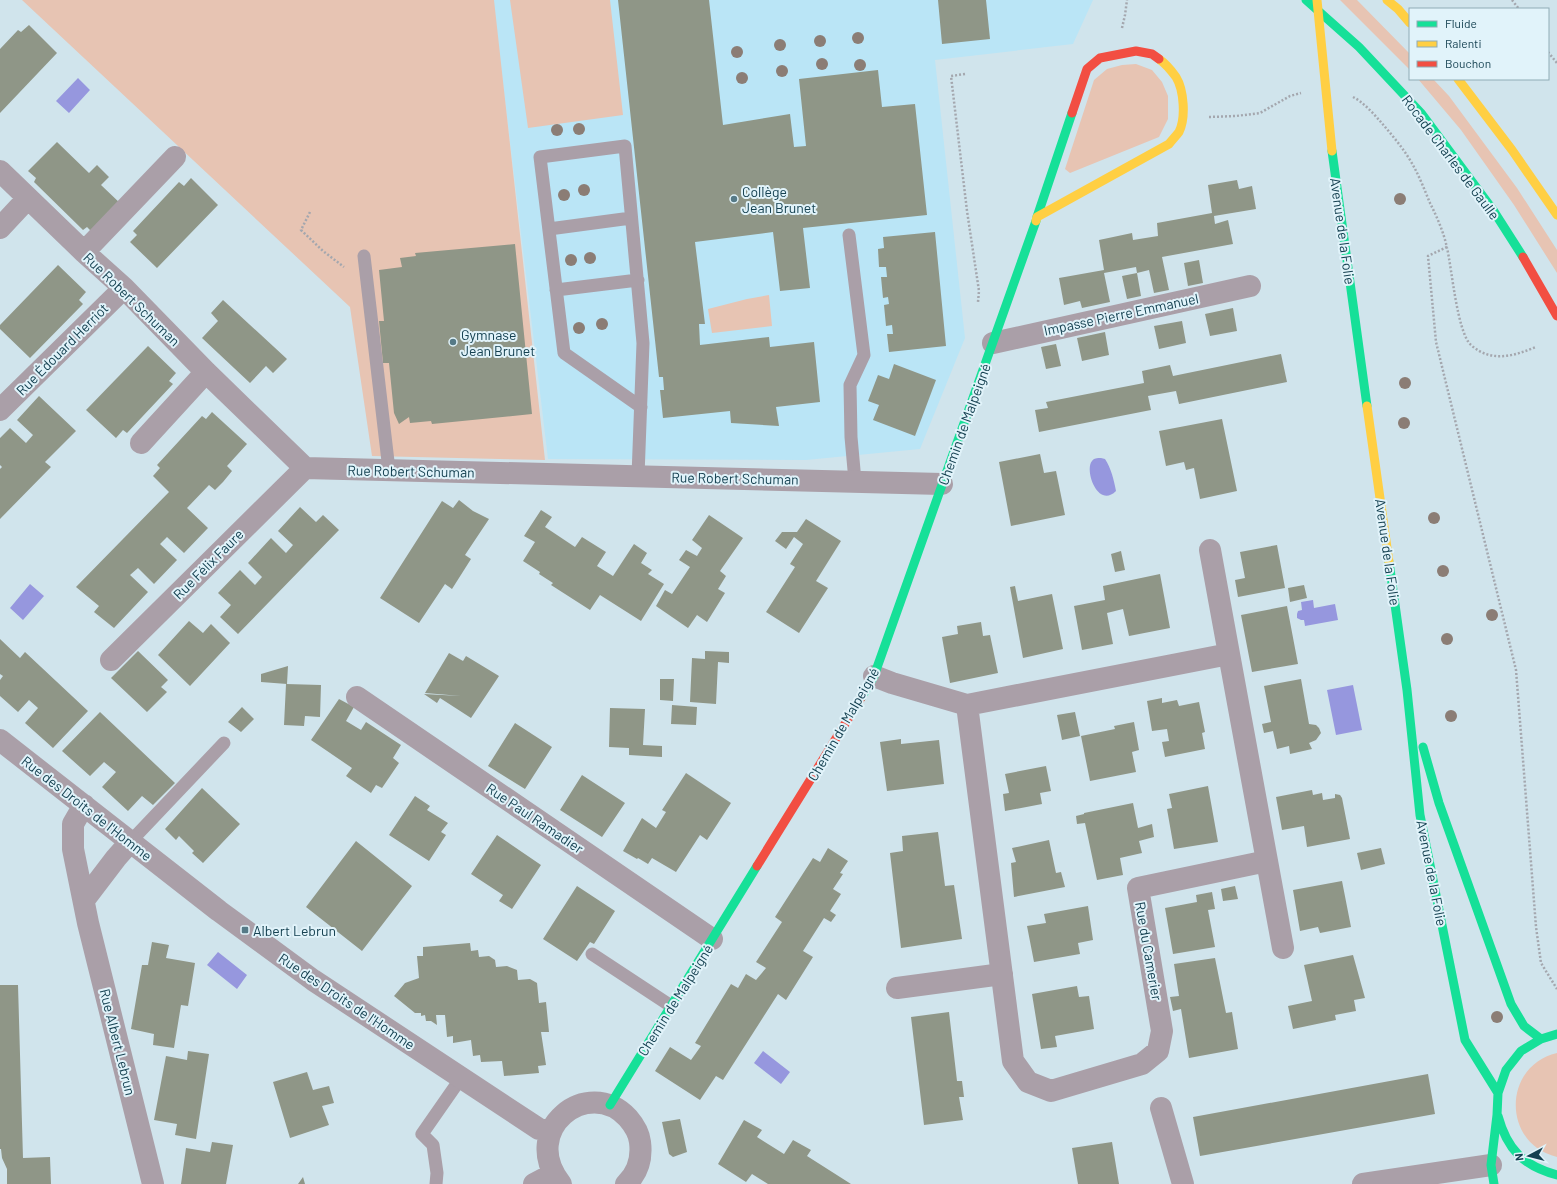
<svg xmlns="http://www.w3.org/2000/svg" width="1557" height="1184" viewBox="0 0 1557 1184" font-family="Barlow,sans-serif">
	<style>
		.built { fill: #bae5f6 }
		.green { fill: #e7c4b3 }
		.water { fill: #9697de }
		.building { fill: #8f9687 }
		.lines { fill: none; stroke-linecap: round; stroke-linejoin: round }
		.path { stroke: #a4a7ae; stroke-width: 2.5; stroke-dasharray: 2 2; stroke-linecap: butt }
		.lane { stroke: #aa9fa8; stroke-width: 13 }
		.street { stroke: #aa9fa8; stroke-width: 22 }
		.fast { stroke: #16e098; stroke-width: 9 }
		.slow { stroke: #ffcf43; stroke-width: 9 }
		.jam { stroke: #f24e42; stroke-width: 9 }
		.slow-bridge { stroke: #ffcf43; stroke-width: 9 }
		.tree { fill: #8b7d75 }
		.poi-dot { fill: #567a87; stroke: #e1f3fa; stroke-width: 1.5 }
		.labels { text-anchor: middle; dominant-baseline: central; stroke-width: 4; stroke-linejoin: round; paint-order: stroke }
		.street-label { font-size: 14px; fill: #154151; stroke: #e1f3fa }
		.poi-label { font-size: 14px; fill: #154151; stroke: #e1f3fa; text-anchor: start }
	</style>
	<rect width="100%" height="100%" fill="#d0e4ec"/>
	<!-- built -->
	<path class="built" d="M493,0H1093L1073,44L935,60L965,338L920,449L806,460L548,459Z"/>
	<!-- green -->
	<path class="green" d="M22,0H494L545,460L372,456L350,307Z
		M510,0H610L623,115L528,128Z
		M1340,0H1357L1410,54V70Z
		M1136,64L1152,70L1162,82L1168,96V119L1159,137L1070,173L1065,169L1094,80L1107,69L1122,65Z
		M1418,79H1433L1449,96L1517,188L1557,250V273L1514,205L1461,130Z
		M769,295L772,326L712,333L708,309L747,299Z
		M1557,1053V1157C1502,1144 1502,1066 1557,1053Z"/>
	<!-- water -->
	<path class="water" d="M78,78L90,90L69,113L56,101Z
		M1101,458L1105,459C1111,468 1114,480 1116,491C1098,509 1084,470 1092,461C1094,458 1097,458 1101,458Z
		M30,584L44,596L23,620L10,608Z
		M1313,600L1314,608L1335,604L1338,620L1305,626L1304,620H1301L1297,618V614L1298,611L1302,610L1301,602Z
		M1353,685L1362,730L1336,735L1327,690Z
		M218,952L247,975L237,989L207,965Z
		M763,1051L790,1072L781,1084L754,1063Z"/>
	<!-- building -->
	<path class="building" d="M618,0H709L723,125L790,114L794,147L806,146L799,79L878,70L882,107L915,104L927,215L803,228L810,288L780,291L773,232L695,242L705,324H699L700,345L769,337L770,347L814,342L820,402L776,407L779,426L731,423L730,411L663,418L660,390H664L663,377H659Z
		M938,0H986L990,39L942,44Z
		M29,25L57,53L0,113V49L18,30L21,32Z
		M57,142L89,173L97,165L109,177L101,185L122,205L94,234L87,227L83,230L34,182L36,178L28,171Z
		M191,178L218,205L157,268L130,242L137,235L133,231L179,182L184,186Z
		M1237,180L1239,189L1252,186L1256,209L1214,216L1215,224L1228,220L1233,244L1162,257L1169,290L1154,293L1149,270L1137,273L1136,267L1104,273L1110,302L1082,308L1080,301L1064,305L1059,278L1104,270L1099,240L1132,233L1133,240L1158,236L1157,223L1212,213L1208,185Z
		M935,232L946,346L889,352L887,334H893L892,325L886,326L884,305L889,304L888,297L883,298L881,277H887L886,267H879L878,249L884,248L883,237Z
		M515,244L532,414L432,424L431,421L410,423L409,417L399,424L394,413L389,363H383L379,321H384L379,270L402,267L400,258L416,256L415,253Z
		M1199,260L1203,283L1188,286L1184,263Z
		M58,265L86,292L79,300L83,304L30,358L0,329V325Z
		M1137,273L1141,296L1127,299L1122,276Z
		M223,300L287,359L273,373L266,366L250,383L202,338L218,321L211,313Z
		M1233,308L1237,331L1210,336L1205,314Z
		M1182,321L1186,343L1159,349L1154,326Z
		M1105,332L1109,355L1082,361L1077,338Z
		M1056,344L1061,366L1046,369L1041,347Z
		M148,346L176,373L169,381L173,384L127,433L123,430L116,438L86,410Z
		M1281,354L1287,382L1179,404L1176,391L1148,396L1151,410L1039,432L1035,410L1048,408L1046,402L1144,383L1142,371L1170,365L1173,376Z
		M894,364L936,380L915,436L873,420L879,405L868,401L878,375L889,379Z
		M39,396L76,431L45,462L51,467L0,519V469L2,467L0,465V438L10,428L26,443L33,435L17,420Z
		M212,412L247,444L227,466L232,471L223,482L215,490L209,485L187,508L208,528L184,553L167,537L160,544L177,560L154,584L138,568L130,575L148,592L114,628L94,612L99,606L76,587L169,492L153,476L160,468L157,465L202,416L206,419Z
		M1222,419L1237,491L1200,499L1194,468L1186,470L1184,462L1166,466L1159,431Z
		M1040,454L1044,473L1056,471L1065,515L1011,526L999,462Z
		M459,500L473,511L489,519L465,555L471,559L452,589L445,584L419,623L380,598L442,501L453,508Z
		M300,507L316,522L323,515L339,530L238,634L220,617L231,605L218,593L240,570L255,585L262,577L248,563L271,538L286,553L293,545L278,531Z
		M541,510L552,517L545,527L575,547L582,537L606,552L597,566L613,576L634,544L647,553L641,563L652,570L648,574L664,584L641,621L600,595L590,610L551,585L553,583L539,574L540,572L523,561L535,542L524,536Z
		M709,515L743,538L720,571L726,576L718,589L725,593L707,622L697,615L688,628L656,606L665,590L672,594L690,567L679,560L686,550L697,556L702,548L692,540Z
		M806,519L841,541L816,581L828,588L799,633L766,612L795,567L790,564L803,544L794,537L786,549L775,541L782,532H797Z
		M1277,545L1285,588L1238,597L1235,580L1245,578L1240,552Z
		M1121,551L1125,570L1115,572L1111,554Z
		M1160,574L1170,628L1129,636L1123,609L1107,613L1113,644L1082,650L1074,606L1105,600L1103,586Z
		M1304,585L1307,598L1290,602L1288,588Z
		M1015,586L1018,601L1052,594L1063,649L1023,658L1010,587Z
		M1287,606L1298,664L1252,672L1241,615Z
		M189,621L203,633L211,624L230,643L190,686L158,655Z
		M981,622L983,636L990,635L998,673L950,683L942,637L958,634L957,626Z
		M0,639L20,658L25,652L88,711L53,748L25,723L38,708L29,700L18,712L0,696V680L3,676L0,674Z
		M138,651L168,680L161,687L167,692L147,712L111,678Z
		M705,651L729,652V663L718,662L716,704L690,702L692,658L705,659Z
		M449,653L463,661L466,656L499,676L471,718L440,698L437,703L424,694L461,696L425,693Z
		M288,666L287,684L261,682V674Z
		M660,679H674L673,701L660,700Z
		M1301,679L1309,724L1316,725L1319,728L1321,733L1316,740L1309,743L1312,749L1290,754L1289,746L1277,749L1273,731L1264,733L1262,724L1271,722L1264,686Z
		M286,684L321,685L320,717L305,716L304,726L284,725Z
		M1162,698V703L1177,700L1179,706L1199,702L1205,732L1202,733L1205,749L1165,757L1162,742L1169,741L1167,729L1152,731L1147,701Z
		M339,699L354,707L346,721L361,730L366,722L401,745L393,758L399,763L382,788L376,785L371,793L346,776L352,768L311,740Z
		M672,705L697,707L696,725L671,724Z
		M242,707L254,719L241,732L228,722Z
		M610,708L645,709L643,745L662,746V757L629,755V748L609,747Z
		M100,712L175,783L153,805L142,796L128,811L102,787L116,772L104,762L90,776L62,751Z
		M1075,712L1080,736L1062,740L1057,715Z
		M1134,722L1139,750L1132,752L1136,772L1090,781L1081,736L1115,729L1114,726Z
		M515,723L552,747L525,789L488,766Z
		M901,739V744L939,740L944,784L887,791L880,742Z
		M1046,766L1051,791L1040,793L1042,804L1005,811L1003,794L1009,793L1005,774Z
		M686,773L731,803L707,840L700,835L676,872L652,858L648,864L638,858L637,859L623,851L642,818L656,828L666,812L662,810Z
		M582,775L625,803L602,837L560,810Z
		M1208,786L1218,842L1174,849L1167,809L1172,808L1169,794Z
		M202,788L240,824L203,863L192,853L194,851L179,836L176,840L165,829Z
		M1312,790L1313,795L1322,793L1323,800L1335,798V794L1340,795L1342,798L1350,839L1307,847L1304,826L1282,830L1276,797Z
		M415,796L430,806L427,810L448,823L441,832L446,835L429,861L389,835Z
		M1133,803L1138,828L1152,824L1154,837L1139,841L1142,853L1120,858L1123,875L1097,880L1085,823L1077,824L1076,816L1084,814V813Z
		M938,832L945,886L954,885L962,939L901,948L890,853L903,851L902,836Z
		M497,835L541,865L512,909L499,901L503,895L471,874Z
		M1049,840L1056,873L1061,872L1065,887L1014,897L1011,863L1016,862L1012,848Z
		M356,841L412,886L362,951L306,907Z
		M828,848L848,861L840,873L843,874L833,889L841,894L830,911L836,915L831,922L824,918L803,951L813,957L786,1000L778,994L723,1080L716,1076L700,1100L655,1071L670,1047L691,1060L701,1046L695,1043L731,984L738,988L746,974L756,980L766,968L756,962L782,922L775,917L813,858L820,862Z
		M1381,848L1385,864L1361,870L1357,853Z
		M1342,881L1351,927L1320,933L1318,927L1300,931L1293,890Z
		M577,886L615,911L594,944L590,942L577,961L543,939Z
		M1235,886L1238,899L1223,901L1221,889Z
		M1212,892L1215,909L1208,910L1215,947L1173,954L1165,908L1197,902L1196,895Z
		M1088,906L1093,940L1078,943L1080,954L1034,962L1027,926L1046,923L1044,914Z
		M152,942L169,945L166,958L195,963L188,1006L181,1005L174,1048L153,1045L154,1034L131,1029L142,965H148Z
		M470,943L471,951L478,950L479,957L489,956L495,960L496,967L507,966L517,970L518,980L530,979L537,983L539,1003L546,1002L549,1032H541L546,1065L538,1066L539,1073L504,1076L502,1061L481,1062L480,1055L473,1056L471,1040L453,1043V1036L447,1037L445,1015H436L437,1025L431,1021H426L425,1015L421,1016V1013H415L394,996L405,983L419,978L417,956H423V947Z
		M1353,955L1365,998L1354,1000L1356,1011L1335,1015L1336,1020L1293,1029L1288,1006L1312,1001L1304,965Z
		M1215,958L1226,1013L1232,1012L1238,1049L1189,1058L1181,1009L1173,1011L1170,997L1179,996L1174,964Z
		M0,985H18L23,1158L50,1157L51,1184H7V1169L2,1158L1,1149H0Z
		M1077,986L1079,997L1089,996L1094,1029L1055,1036L1057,1047L1041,1049L1032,994Z
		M949,1012L957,1081H962L964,1097H959L963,1120L924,1125L911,1017Z
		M188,1051L209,1054L196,1139L175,1135L177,1124L154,1120L166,1056L187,1060Z
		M307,1072L313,1090L329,1086L334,1103L322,1106L329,1125L290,1138L273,1082Z
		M1428,1074L1435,1114L1200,1156L1193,1117Z
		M680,1119L687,1152L673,1157L669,1154L662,1122Z
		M744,1120L762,1130L757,1137L784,1154L793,1140L811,1150L807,1156L851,1184H768L752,1174L746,1182L718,1164Z
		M212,1142L233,1145L226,1184H181L186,1148L210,1152Z
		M1112,1142L1119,1184H1078L1072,1148Z
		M303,1177L305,1184H298Z"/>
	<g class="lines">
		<!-- path -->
		<path class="path" d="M1512,0L1519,9
			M1122,28L1125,15L1127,0
			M1548,52L1557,63
			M965,74L951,76L967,211L979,291L978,302
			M1353,97C1363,102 1372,112 1380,121C1392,135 1405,150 1414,167C1420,178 1425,191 1430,203C1437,217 1444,233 1447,248C1452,269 1457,332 1471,345C1491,363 1514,356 1536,347
			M1209,117L1236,116L1260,113L1290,96L1301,93
			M310,212L301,230L323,251L344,267
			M1447,247L1428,256L1436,342L1516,670L1536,927L1541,963L1557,989"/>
		<!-- lane -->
		<path class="lane" d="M549,229L631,218
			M849,235L864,355L850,385L851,437L855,481
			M364,256L389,470
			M556,290L638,280
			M638,476L643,343L625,146L540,157L564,353L641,407
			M131,841L224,743
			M592,954L671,1006
			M436,1184L437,1173L433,1145L422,1134L461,1078"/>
		<!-- street -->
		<path class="street" d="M0,171L84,252L124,288L206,372L305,468L942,484
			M0,228L28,198
			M84,252L175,157
			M993,343L1250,286
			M0,410L124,288
			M141,443L206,372
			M1210,550L1229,654
			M111,660L305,468
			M874,676L892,683L967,705L1229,654L1267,861L1138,888L1162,1031L1158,1051L1142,1064L1051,1091L1028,1082L1013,1061L967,705
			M357,697L712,939
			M0,740L219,911L313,980L539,1129L551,1131
			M84,805L73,824V849L88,923L153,1184
			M1267,861L1283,948
			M84,900L116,858L131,841
			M897,988L1002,974
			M1161,1108L1183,1184
			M534,1184L553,1174
			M561,1184C518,1130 588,1075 628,1118C634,1125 639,1133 640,1142C642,1158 638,1173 626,1184
			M1363,1184L1491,1165"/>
		<!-- fast -->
		<path class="fast" d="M1306,0L1359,47L1421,113L1493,210L1523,257
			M1332,151L1367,406
			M1037,217L1072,113
			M1389,562L1407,690L1420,815L1465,1040L1498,1093
			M861,698L874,676L1036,221
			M1423,747L1439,803L1511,1004L1524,1026L1541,1039
			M610,1105L757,866
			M1498,1116C1507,1149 1523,1166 1557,1175
			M1494,1184L1491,1165L1497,1115L1498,1093L1506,1070L1521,1051L1541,1039L1557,1034"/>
		<!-- slow -->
		<path class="slow" d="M1387,0L1398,9L1410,23
			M1458,79L1512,150L1557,215
			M1036,221L1037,217L1169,144C1172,140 1176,136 1179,132C1186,118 1184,90 1176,77C1171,70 1166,64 1159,59
			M1367,406L1389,562"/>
		<!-- jam -->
		<path class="jam" d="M1072,113L1087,69L1100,58L1136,51L1152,54L1159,59
			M1523,257L1557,316
			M757,866L861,698"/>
		<!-- slow-bridge -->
		<path class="slow-bridge" d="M1317,0L1332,151"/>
	</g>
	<!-- trees -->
	<g class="tree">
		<circle cx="858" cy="38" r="6"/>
		<circle cx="820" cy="41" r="6"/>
		<circle cx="780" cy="45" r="6"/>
		<circle cx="737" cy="52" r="6"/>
		<circle cx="822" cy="64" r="6"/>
		<circle cx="860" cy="65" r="6"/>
		<circle cx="782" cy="71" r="6"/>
		<circle cx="742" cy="78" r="6"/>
		<circle cx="579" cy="129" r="6"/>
		<circle cx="557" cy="130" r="6"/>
		<circle cx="584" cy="190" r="6"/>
		<circle cx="564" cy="195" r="6"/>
		<circle cx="1400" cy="199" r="6"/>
		<circle cx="590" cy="258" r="6"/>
		<circle cx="571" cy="260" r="6"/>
		<circle cx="602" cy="324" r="6"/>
		<circle cx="579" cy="328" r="6"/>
		<circle cx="1405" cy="383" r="6"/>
		<circle cx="1404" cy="423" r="6"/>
		<circle cx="1434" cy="518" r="6"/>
		<circle cx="1443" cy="571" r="6"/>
		<circle cx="1492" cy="615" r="6"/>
		<circle cx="1447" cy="639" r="6"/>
		<circle cx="1451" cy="716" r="6"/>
		<circle cx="1497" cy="1017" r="6"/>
	</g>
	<!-- markers -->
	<g class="poi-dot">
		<circle cx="734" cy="199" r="4"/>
		<circle cx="453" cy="342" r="4"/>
		<rect x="241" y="926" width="8" height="8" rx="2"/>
	</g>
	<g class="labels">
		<!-- street labels -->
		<g class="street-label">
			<text transform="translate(1451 157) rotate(53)">Rocade Charles de Gaulle</text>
			<text transform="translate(1343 231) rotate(82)">Avenue de la Folie</text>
			<text transform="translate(132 299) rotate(44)">Rue Robert Schuman</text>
			<text transform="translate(1121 314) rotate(-12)">Impasse Pierre Emmanuel</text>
			<text transform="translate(62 349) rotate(-45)">Rue Édouard Herriot</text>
			<text transform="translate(964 424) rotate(-70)">Chemin de Malpeigné</text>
			<text transform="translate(411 471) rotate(1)">Rue Robert Schuman</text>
			<text transform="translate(735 478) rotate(1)">Rue Robert Schuman</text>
			<text transform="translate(1388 552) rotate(82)">Avenue de la Folie</text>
			<text transform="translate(208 564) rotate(-45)">Rue Félix Faure</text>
			<text transform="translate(843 724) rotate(-60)">Chemin de Malpeigné</text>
			<text transform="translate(87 808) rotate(38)">Rue des Droits de l'Homme</text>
			<text transform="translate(535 818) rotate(34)">Rue Paul Ramadier</text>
			<text transform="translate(1432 873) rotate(79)">Avenue de la Folie</text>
			<text transform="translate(1149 951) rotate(80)">Rue du Camerier</text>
			<text transform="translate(675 1000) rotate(-58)">Chemin de Malpeigné</text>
			<text transform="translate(347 1001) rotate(34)">Rue des Droits de l'Homme</text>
			<text transform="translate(118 1042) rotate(76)">Rue Albert Lebrun</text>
		</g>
		<!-- poi labels -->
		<g class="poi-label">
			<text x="742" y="191">Collège<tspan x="742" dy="16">Jean Brunet</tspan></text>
			<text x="461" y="334">Gymnase<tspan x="461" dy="16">Jean Brunet</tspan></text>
			<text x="253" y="930">Albert Lebrun</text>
		</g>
	</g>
	<!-- legend -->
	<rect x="1409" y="8" width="140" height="72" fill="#e1f3fa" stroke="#8facb6"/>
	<rect x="1417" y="21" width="20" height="6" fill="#16e098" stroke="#8facb6"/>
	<text x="1445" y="28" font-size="12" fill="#154151">Fluide</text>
	<rect x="1417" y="41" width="20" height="6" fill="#ffcf43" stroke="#8facb6"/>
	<text x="1445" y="48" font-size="12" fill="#154151">Ralenti</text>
	<rect x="1417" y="61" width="20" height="6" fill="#f24e42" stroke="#8facb6"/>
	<text x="1445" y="68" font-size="12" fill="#154151">Bouchon</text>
	<!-- north arrow -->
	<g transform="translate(1529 1156) rotate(263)" stroke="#e1f3fa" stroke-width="3" paint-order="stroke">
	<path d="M0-3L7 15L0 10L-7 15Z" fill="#154151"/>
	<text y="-6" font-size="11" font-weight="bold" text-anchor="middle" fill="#154151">N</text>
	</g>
</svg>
